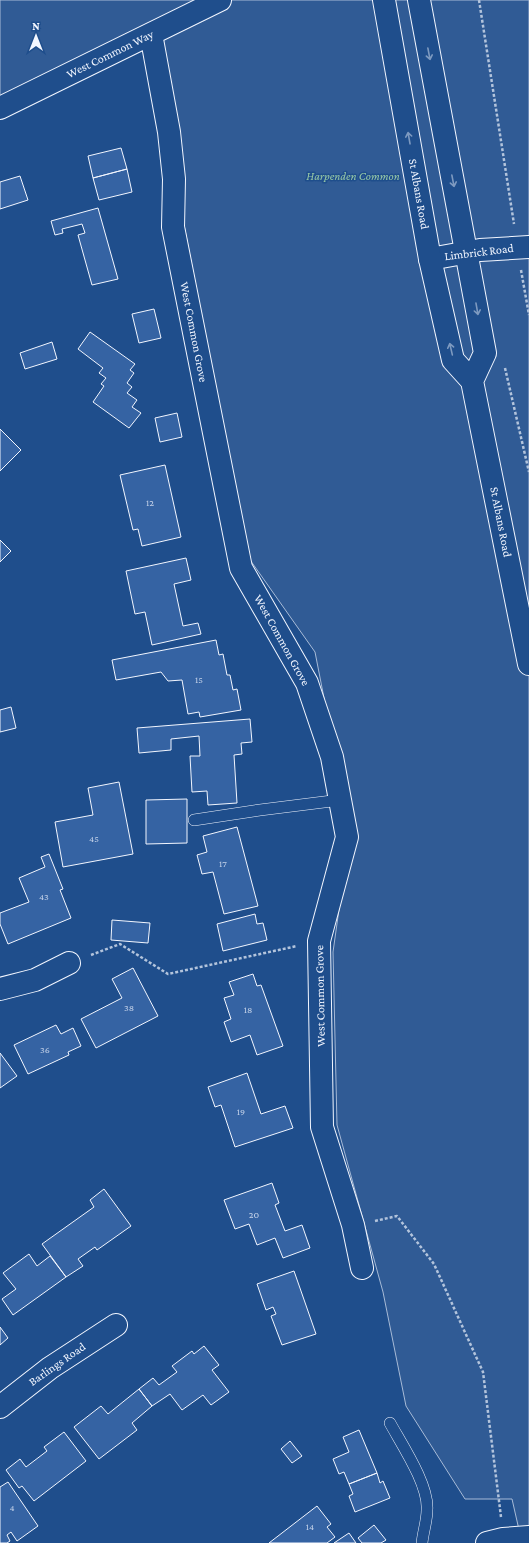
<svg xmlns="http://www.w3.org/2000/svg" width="529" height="1543" viewBox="0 0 529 1543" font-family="'Crimson Pro',serif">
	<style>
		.green { fill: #305b95; stroke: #a8bbd7 }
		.building { fill: #3563a3; stroke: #f2f6ff }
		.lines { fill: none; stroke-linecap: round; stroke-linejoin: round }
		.service-casing { stroke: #f2f6ff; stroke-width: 12 }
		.minor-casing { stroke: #f2f6ff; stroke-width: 24 }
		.primary-casing { stroke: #f2f6ff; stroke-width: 24 }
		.path { stroke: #b3c4dc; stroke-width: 2.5; stroke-dasharray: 3 2; stroke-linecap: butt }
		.service { stroke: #1f4e8c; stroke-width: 11 }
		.minor { stroke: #1f4e8c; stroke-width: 22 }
		.primary { stroke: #1f4e8c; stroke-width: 22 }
		.oneway { stroke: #7e9ac0 }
		.labels { text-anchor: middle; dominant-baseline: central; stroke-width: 3; stroke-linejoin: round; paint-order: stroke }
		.number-label { font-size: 10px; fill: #c3d1e8 }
		.street-label { font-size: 12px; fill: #f2f6ff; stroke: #1f4e8c }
		.park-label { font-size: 12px; font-style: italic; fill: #97c8a6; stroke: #1f4e8c }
	</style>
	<rect width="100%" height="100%" fill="#1f4e8c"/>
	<!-- green -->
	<path class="green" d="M0,0H529V1543H522L512,1499H465L406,1406L383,1292L337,1125L333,952L350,831L315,652L248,557L149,43L0,111Z"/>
	<!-- building -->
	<path class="building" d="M121,148L127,169L93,178L88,156Z
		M127,169L132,192L99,200L93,178Z
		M20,176L28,200L0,209V182Z
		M98,208L118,279L92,285L78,235L85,233L82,224L62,229L63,233L55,235L51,221Z
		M154,309L161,338L139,343L132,314Z
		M90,332L135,364L130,370L134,373L127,383L132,387L127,393L137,400L132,407L141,413L129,428L93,402L104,386L101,384L106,378L99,373L103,368L78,349Z
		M52,342L57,359L25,369L20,353Z
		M177,413L182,437L160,442L155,418Z
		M0,429L21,450L0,471Z
		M165,465L181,537L142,546L138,529L133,530L120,475Z
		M0,540L11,551L0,562Z
		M186,558L191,580L174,584L183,626L198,623L201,634L152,645L145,612L135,614L126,571Z
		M216,640L219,655L223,654L227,675H230L233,690L237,689L241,710L200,717L199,712L188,714L182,680L168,681L161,672L116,680L112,660Z
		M11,707L16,728L0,732V710Z
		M250,719L252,742L241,743L242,754L234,755L237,803L208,805L207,791L192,792L190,756H200L199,736L171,739V750L139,753L137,728Z
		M119,782L133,854L63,867L55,822L93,815L88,788Z
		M187,799V843L146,844V800Z
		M237,827L258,906L224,914L213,872L202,874L197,855L207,852L203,836Z
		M49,854L63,889L60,890L71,918L8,944L0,924V913L29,902L19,878L45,867L41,857Z
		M255,914L257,924L263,923L267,940L223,951L217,924Z
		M112,920L150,923L148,943L111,940Z
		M133,968L158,1016L96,1048L81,1019L122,998L112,979Z
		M253,974L257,986L261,985L283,1046L257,1055L250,1035L231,1042L224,1022L231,1019L224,998L234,995L229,982Z
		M56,1025L61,1034L73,1028L81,1046L68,1052L69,1055L28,1074L14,1045Z
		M0,1053L17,1076L0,1088Z
		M247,1073L261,1114L285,1106L293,1128L235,1147L221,1105L215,1107L208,1087Z
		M272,1183L279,1203L275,1205L285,1231L302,1225L310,1248L283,1258L275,1238L257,1245L249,1224L235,1229L224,1200Z
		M104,1189L131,1226L97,1250L95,1247L78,1259L83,1266L66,1277L42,1244L94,1207L90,1200Z
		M29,1254L37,1266L50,1256L66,1277L13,1315L2,1299L16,1289L3,1273Z
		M294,1271L316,1334L282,1345L271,1316L276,1314L273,1307L266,1310L257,1284Z
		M0,1327L8,1338L0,1345Z
		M204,1346L219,1365L212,1370L229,1392L211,1405L203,1395L182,1410L170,1394L152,1406L139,1389L153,1378L159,1385L177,1372L172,1366L192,1351L194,1354Z
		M139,1389L152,1406L132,1423L137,1430L99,1459L74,1427L101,1406L108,1414Z
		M359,1430L377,1473L349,1484L344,1472L339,1474L333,1459L349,1452L343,1437Z
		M64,1432L86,1461L34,1501L22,1486L19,1488L6,1470L20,1459L26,1467L47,1451L44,1447Z
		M290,1441L302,1456L292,1463L281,1449Z
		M377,1473L380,1483L383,1481L390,1498L355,1512L349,1496L353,1494L349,1484Z
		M8,1482L38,1526L17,1541L11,1532L7,1535L10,1541L7,1543H0V1487Z
		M317,1506L331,1524L327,1527L335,1537L327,1543H269Z
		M374,1525L386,1540L381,1543H362L358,1538Z
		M349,1533L356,1543H334Z"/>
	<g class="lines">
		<defs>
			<path id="service" d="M194,820L260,810L340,800
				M390,1423C402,1445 429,1485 427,1510C427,1521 423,1532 422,1543"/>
			<path id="minor" d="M151,34L169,132L174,179L173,227L241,568L307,683L332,757L340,800L347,837L319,941L322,1127L353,1225L362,1268
				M0,108L220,0
				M430,259L480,250L529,247
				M0,989L35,980L69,963
				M0,1407L50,1368L116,1325
				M487,1543L503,1539L529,1537"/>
			<path id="primary" d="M384,0L430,259L453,360L472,381L529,664
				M419,0L485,353L472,381"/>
		</defs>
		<!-- service casing -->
		<use href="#service" class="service-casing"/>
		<!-- minor casing -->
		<use href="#minor" class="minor-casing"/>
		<!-- primary casing -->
		<use href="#primary" class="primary-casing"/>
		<!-- path -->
		<path class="path" d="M479,0L514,224
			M521,270L529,315
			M505,368L529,472
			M91,955L120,944L168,974L297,946
			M375,1221L397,1216L434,1264L483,1372L501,1517"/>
		<!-- service -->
		<use href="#service" class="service"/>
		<!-- minor -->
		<use href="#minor" class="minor"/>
		<!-- primary -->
		<use href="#primary" class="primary"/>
	</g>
	<!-- one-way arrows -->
	<defs><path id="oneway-shaft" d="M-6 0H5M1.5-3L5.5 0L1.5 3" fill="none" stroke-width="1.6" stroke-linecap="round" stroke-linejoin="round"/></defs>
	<g class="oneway">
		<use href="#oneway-shaft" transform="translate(429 54) rotate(79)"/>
		<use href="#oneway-shaft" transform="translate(409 138) rotate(-100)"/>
		<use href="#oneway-shaft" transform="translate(453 181) rotate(79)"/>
		<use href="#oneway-shaft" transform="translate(477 309) rotate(80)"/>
		<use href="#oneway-shaft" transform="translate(451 349) rotate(-103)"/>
	</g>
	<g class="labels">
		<!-- number labels -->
		<g class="number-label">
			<text x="150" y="502">12</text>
			<text x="199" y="679">15</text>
			<text x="94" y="838">45</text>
			<text x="223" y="863">17</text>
			<text x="44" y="896">43</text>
			<text x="129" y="1007">38</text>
			<text x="248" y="1009">18</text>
			<text x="45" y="1049">36</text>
			<text x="241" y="1111">19</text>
			<text x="254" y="1214">20</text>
			<text x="12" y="1507">4</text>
			<text x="310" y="1526">14</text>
		</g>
		<!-- street labels -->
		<g class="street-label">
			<text transform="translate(110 54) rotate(-26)">West Common Way</text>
			<text transform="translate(419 194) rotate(80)">St Albans Road</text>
			<text transform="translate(479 252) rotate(-7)">Limbrick Road</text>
			<text transform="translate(194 332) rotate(79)">West Common Grove</text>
			<text transform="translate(501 522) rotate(79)">St Albans Road</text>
			<text transform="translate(282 640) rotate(61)">West Common Grove</text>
			<text transform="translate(320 996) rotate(-91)">West Common Grove</text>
			<text transform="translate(57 1364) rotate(-35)">Barlings Road</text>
		</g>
		<!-- park labels -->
		<g class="park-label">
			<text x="353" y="176">Harpenden Common</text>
		</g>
	</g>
	<!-- north arrow -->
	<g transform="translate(36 36)" stroke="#1f4e8c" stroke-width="3" paint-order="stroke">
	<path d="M0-3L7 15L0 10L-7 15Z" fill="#f2f6ff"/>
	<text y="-6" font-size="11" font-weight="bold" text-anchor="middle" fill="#f2f6ff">N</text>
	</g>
</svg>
